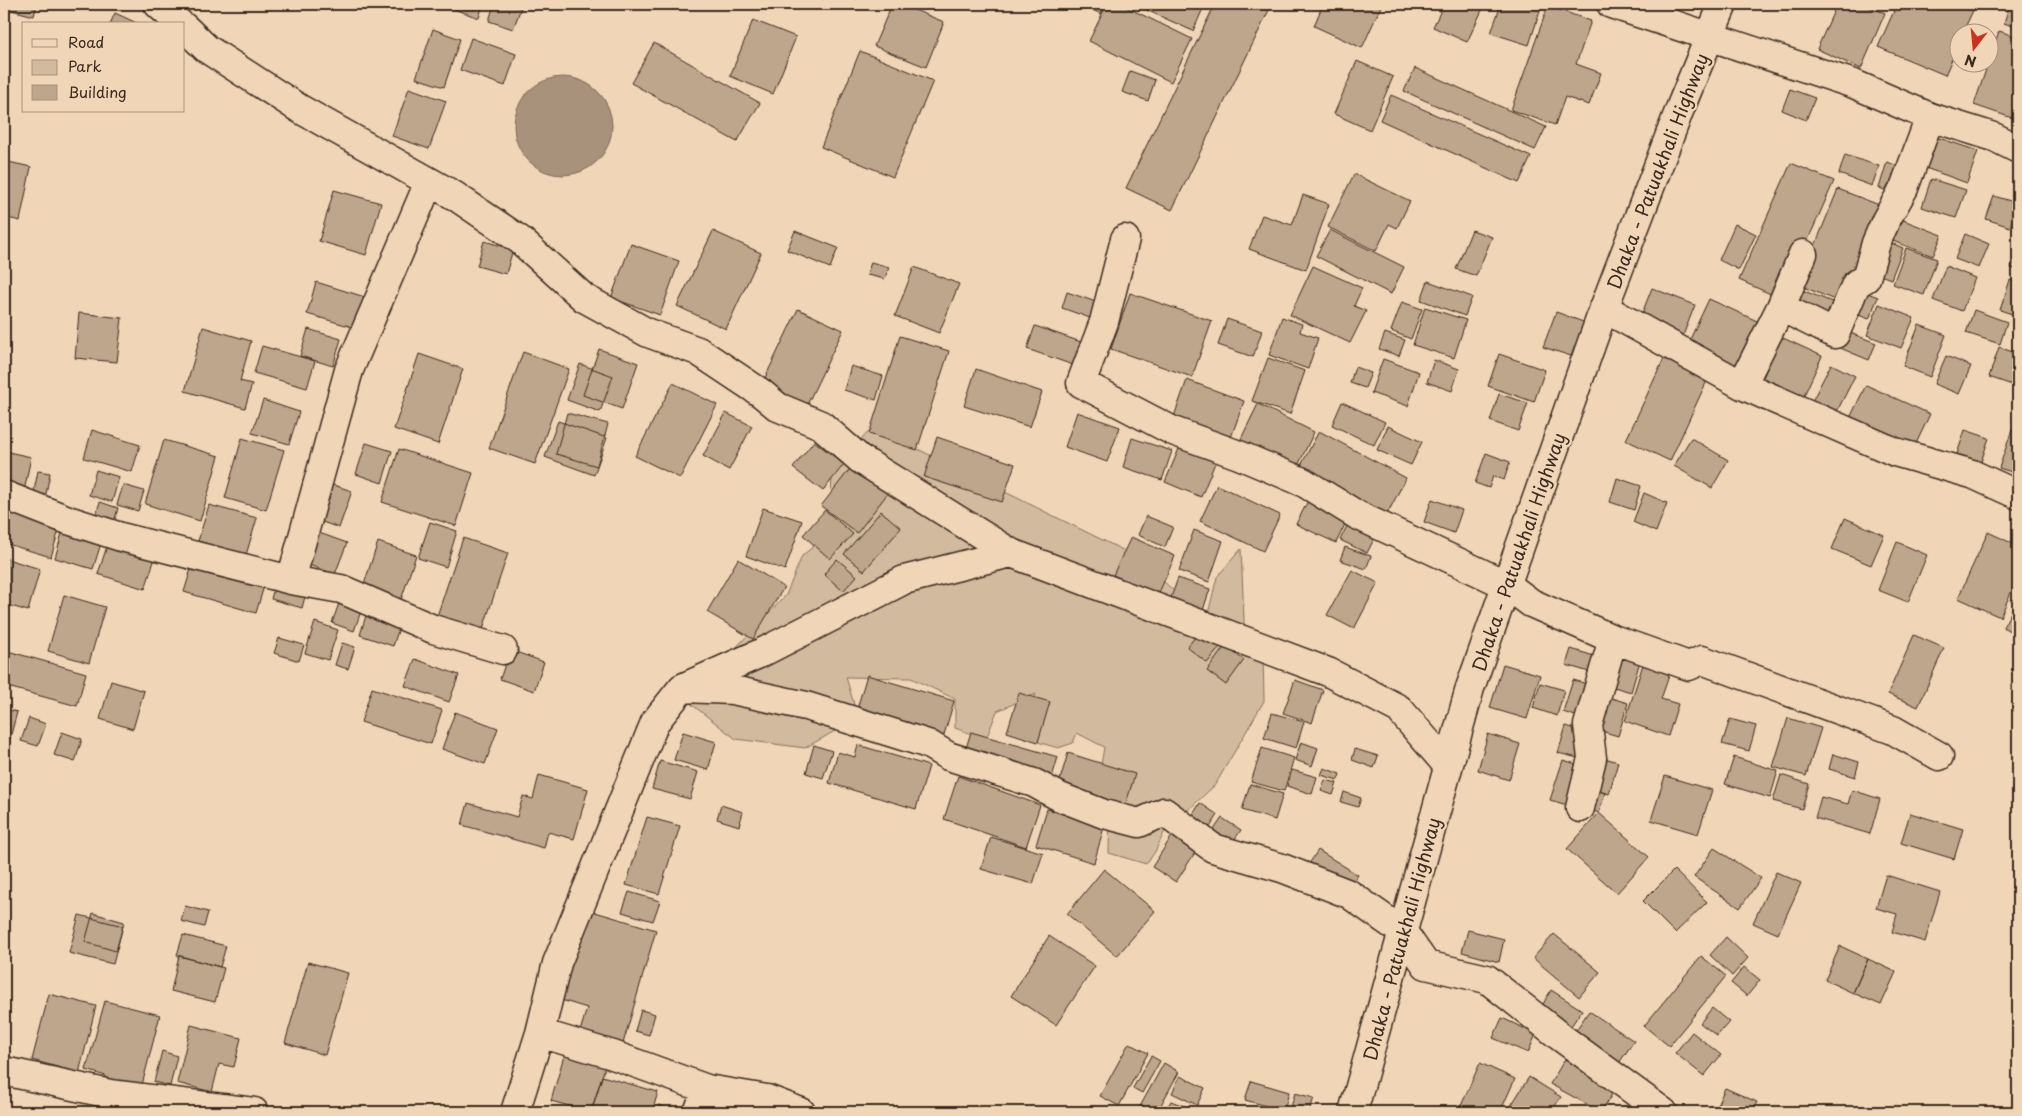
<svg xmlns="http://www.w3.org/2000/svg" width="2022" height="1116" viewBox="0 0 2022 1116" font-family="'Playpen Sans',sans-serif">
	<style>
		.green { fill: #d2ba9e; stroke: #86725e }
		.water { fill: #a8927b; stroke: #7c6856 }
		.building { fill: #bea68c; stroke: #3b2a1e }
		.lines { fill: none; stroke-linecap: round; stroke-linejoin: round }
		.minor-casing { stroke: #3b2a1e; stroke-width: 31 }
		.trunk-casing { stroke: #3b2a1e; stroke-width: 31 }
		.minor { stroke: #f0d6b7; stroke-width: 28 }
		.trunk { stroke: #f0d6b7; stroke-width: 28 }
		.labels { text-anchor: middle; dominant-baseline: central; stroke-width: 4.5; stroke-linejoin: round; paint-order: stroke }
		.street-label { font-size: 18px; fill: #3b2a1e; stroke: #f0d6b7 }
	</style>
	<rect width="100%" height="100%" fill="#f0d6b7"/>
	<filter id="ink" filterUnits="userSpaceOnUse"><feTurbulence type="fractalNoise" baseFrequency=".02" numOctaves="2"/><feDisplacementMap in="SourceGraphic" scale="10" xChannelSelector="R" yChannelSelector="G"/><feConvolveMatrix kernelMatrix="1 2 1 2 8 2 1 2 1" color-interpolation-filters="sRGB"/></filter>
	<g filter="url(#ink)">
		<!-- green -->
		<path class="green" d="M873,427L1137,557L1186,602L1208,614L1217,577L1241,549L1245,643L1263,650L1264,701L1215,785L1186,812L1167,826L1155,852L1146,864L1109,853L1110,805L1101,765L1104,747L1077,733L1073,743L1058,748L1038,742L1024,717L1036,694L997,711L986,739L955,728V699L911,678L846,677L858,718L805,748L736,739L686,700L786,595L802,556L830,532L832,471Z"/>
		<!-- water -->
		<path class="water" d="M514 126a49 49 0 1 1 98 0a49 49 0 1 1-98 0Z"/>
		<!-- building -->
		<path class="building" d="M4,4H37L34,16L4,8Z
			M449,4H483L479,18L448,7Z
			M494,4H510L521,8L513,29L489,21Z
			M892,4H900L944,22L926,67L874,46Z
			M1080,4H1105L1101,14Z
			M1107,4H1120L1192,39L1171,82L1089,41Z
			M1133,4H1205L1193,31Z
			M1215,4H1272L1172,210L1126,188Z
			M1323,4H1382L1362,48L1314,26Z
			M1444,4H1485L1467,42L1433,27Z
			M1501,4L1542,5L1529,45L1491,33Z
			M1837,4H1862L1885,13L1861,69L1817,49Z
			M1897,4H1976L1963,32H1960V41L1945,75L1878,47Z
			M2010,4H2018V28L2004,23Z
			M1548,6L1591,21L1576,64L1601,73L1589,105L1565,97L1555,125L1511,110Z
			M115,13L139,24H110Z
			M753,20L796,37L773,94L730,76Z
			M433,29L460,39L444,87L416,78Z
			M1999,31L2018,37V120L1974,105Z
			M471,38L516,54L505,86L460,70Z
			M654,43L760,103L737,142L631,83Z
			M860,51L933,81L893,177L821,147Z
			M1357,61L1393,77L1370,130L1334,114Z
			M1415,68L1546,127L1535,150L1404,91Z
			M1130,71L1155,80L1148,101L1122,92Z
			M409,88L446,101L429,149L392,136Z
			M1790,89L1815,98L1806,120L1782,110Z
			M1391,95L1531,157L1519,183L1380,120Z
			M1930,135L1978,151L1967,183L1920,166Z
			M1845,155L1879,166L1872,186L1839,174Z
			M4,161L31,167L20,221L4,217Z
			M1887,162L1904,168L1895,194L1879,188Z
			M1791,163L1834,181L1782,299L1739,280Z
			M1354,174L1410,201L1397,228L1389,224L1376,251L1328,227Z
			M1931,179L1966,190L1956,218L1922,207Z
			M1838,189L1887,208L1844,304L1799,285Z
			M334,190L381,203L366,255L319,241Z
			M1303,195L1329,204L1306,270L1249,249L1262,215L1292,225Z
			M1994,196L2017,203L2010,227L1986,219Z
			M1898,218L1942,235L1933,256L1890,240Z
			M1735,224L1756,234L1739,270L1719,260Z
			M1330,230L1404,267L1391,294L1316,256Z
			M1472,230L1492,237L1476,276L1456,269Z
			M713,231L761,253L726,329L677,306Z
			M795,231L838,248L830,268L787,250Z
			M1965,234L1989,244L1979,268L1955,259Z
			M1884,240L1903,248L1891,279L1872,272Z
			M484,241L513,249L506,274L477,266Z
			M631,244L679,261L660,315L611,298Z
			M2018,247V270L2011,268Z
			M1906,248L1937,259L1924,295L1893,284Z
			M871,262L889,267L885,279L867,275Z
			M1313,266L1362,288L1354,306L1366,311L1350,343L1290,315Z
			M1946,266L1975,278L1962,311L1933,300Z
			M914,267L959,284L939,333L895,316Z
			M2010,280L2018,283V316L2000,310Z
			M1428,281L1472,297L1465,316L1421,300Z
			M316,282L365,297L356,328L307,314Z
			M1794,287L1832,302L1826,318L1787,302Z
			M1652,288L1695,305L1682,338L1639,321Z
			M1857,289L1878,297L1869,319L1848,311Z
			M1067,292L1096,302L1090,318L1062,308Z
			M1130,293L1212,321L1192,377L1111,349Z
			M1709,299L1768,326L1744,377L1685,350Z
			M1402,302L1422,309L1411,339L1391,331Z
			M1879,304L1914,318L1901,348L1867,335Z
			M1425,307L1466,320L1454,358L1413,345Z
			M798,309L843,330L805,409L760,388Z
			M1974,310L2007,322L2000,344L1966,333Z
			M1556,312L1586,323L1574,357L1543,347Z
			M79,313L122,318L117,362L75,358Z
			M1282,317L1302,324L1300,332L1318,338L1308,369L1269,355Z
			M1227,319L1262,331L1253,357L1218,345Z
			M1919,325L1946,335L1930,377L1903,366Z
			M1035,326L1081,342L1073,365L1027,349Z
			M203,327L251,341L240,381L252,384L245,408L185,391Z
			M308,329L341,339L333,366L300,356Z
			M1840,329L1876,343L1869,360L1833,345Z
			M1385,333L1405,340L1399,356L1379,349Z
			M900,336L949,351L917,450L869,434Z
			M1781,337L1822,356L1801,402L1760,384Z
			M262,346L315,361L307,388L254,373Z
			M1999,347L2018,354V387L1989,377Z
			M599,349L638,363L622,409L583,395Z
			M523,352L569,369L535,464L489,448Z
			M419,354L463,369L438,444L394,429Z
			M1499,354L1545,370L1534,402L1488,386Z
			M1666,354L1710,374L1670,461L1626,440Z
			M1946,356L1971,366L1959,394L1934,384Z
			M1268,358L1305,371L1290,414L1252,401Z
			M1383,359L1419,372L1408,406L1371,393Z
			M1434,360L1459,369L1452,391L1427,382Z
			M580,364L613,376L600,412L567,400Z
			M1831,364L1855,376L1833,419L1809,407Z
			M851,366L883,376L876,400L844,390Z
			M1355,367L1371,373L1365,388L1350,383Z
			M976,369L1042,392L1030,427L964,406Z
			M1187,380L1244,401L1229,443L1172,422Z
			M673,383L717,405L680,478L635,456Z
			M1866,385L1930,414L1913,450L1849,420Z
			M1499,394L1528,403L1518,431L1490,421Z
			M263,400L299,412L289,444L252,433Z
			M1342,402L1385,422L1374,445L1332,425Z
			M1258,404L1314,432L1295,472L1238,445Z
			M1077,412L1120,427L1107,462L1065,447Z
			M567,413L608,424L597,466L556,454Z
			M726,413L752,426L729,470L703,456Z
			M558,421L607,438L594,475L545,457Z
			M1388,426L1422,442L1411,465L1377,450Z
			M92,430L140,445L132,472L84,458Z
			M1965,430L1989,438L1981,462L1957,454Z
			M2012,430L2018,432V474L1999,468Z
			M1319,431L1406,478L1383,522L1296,475Z
			M937,437L1015,464L1002,502L924,477Z
			M242,438L284,450L266,510L225,498Z
			M1132,438L1172,451L1162,480L1123,467Z
			M1691,438L1728,460L1712,488L1674,466Z
			M164,440L219,456L200,521L145,504Z
			M814,441L844,464L823,491L793,468Z
			M366,443L392,451L382,483L356,474Z
			M1181,444L1217,458L1201,497L1165,482Z
			M399,449L473,473L456,526L382,502Z
			M4,451L31,457L23,496L4,492Z
			M1486,453L1510,462L1504,480L1493,476L1489,488L1475,483Z
			M853,465L888,493L857,533L821,506Z
			M96,470L119,477L112,502L89,495Z
			M38,471L50,473L45,499L33,496Z
			M1617,478L1641,486L1634,510L1610,502Z
			M327,483L352,491L339,528L314,519Z
			M123,485L144,491L138,511L117,505Z
			M1217,485L1280,515L1263,551L1200,521Z
			M1644,493L1667,503L1656,532L1633,522Z
			M1310,497L1349,516L1336,543L1296,524Z
			M1432,499L1462,510L1454,533L1424,522Z
			M100,502L118,508L112,530L93,524Z
			M209,505L257,518L246,555L198,541Z
			M763,508L802,521L785,570L746,556Z
			M4,510L60,526L51,557L4,543Z
			M825,510L853,534L830,559L803,535Z
			M881,511L901,528L864,571L844,554Z
			M1146,516L1173,527L1165,547L1138,535Z
			M1352,516L1379,529L1367,553L1340,540Z
			M1845,518L1884,535L1871,565L1832,549Z
			M430,522L457,531L446,567L418,558Z
			M64,526L103,537L93,569L55,558Z
			M311,530L347,543L335,574L300,562Z
			M1194,530L1223,541L1209,582L1179,571Z
			M1988,532L2018,546V577L2000,617L1958,598Z
			M1131,537L1175,556L1158,595L1113,575Z
			M463,538L508,553L479,641L434,625Z
			M378,542L416,555L400,603L362,590Z
			M1897,542L1927,555L1908,602L1878,590Z
			M108,543L155,558L145,589L98,574Z
			M1345,547L1371,556L1366,569L1340,560Z
			M4,558L40,569L28,611L4,604Z
			M194,559L266,579L256,613L184,592Z
			M738,559L784,587L753,639L707,612Z
			M837,559L857,576L843,591L824,574Z
			M1352,570L1378,583L1354,629L1327,615Z
			M1178,578L1210,589L1201,616L1168,606Z
			M276,580L307,589L302,608L271,599Z
			M64,595L105,607L89,663L48,651Z
			M342,595L364,603L354,631L332,623Z
			M2018,599V636L2003,627Z
			M368,609L402,619L393,646L360,635Z
			M315,622L338,630L328,660L305,653Z
			M1201,630L1221,646L1207,663L1187,647Z
			M1914,635L1944,648L1918,707L1888,694Z
			M279,638L304,645L299,661L274,653Z
			M342,643L355,647L348,669L335,665Z
			M1225,646L1244,660L1226,685L1207,671Z
			M1571,649L1604,659L1599,675L1566,665Z
			M4,650L86,673L77,706L4,686Z
			M510,650L544,662L534,691L500,679Z
			M1617,653L1640,661L1631,692L1607,685Z
			M1645,658L1672,667L1661,699L1678,704L1668,736L1625,721Z
			M415,659L459,675L449,702L405,686Z
			M1503,664L1540,675L1527,719L1490,708Z
			M867,675L954,701L941,745L854,719Z
			M1295,680L1323,690L1312,723L1283,713Z
			M1573,680L1595,686L1585,719L1563,712Z
			M111,681L144,691L133,729L100,719Z
			M1540,683L1564,690L1557,716L1533,708Z
			M372,688L442,710L431,744L361,722Z
			M1019,693L1050,702L1038,742L1007,732Z
			M1601,695L1628,703L1618,736L1591,728Z
			M4,709L17,712L4,761Z
			M455,712L498,728L485,764L442,749Z
			M1272,713L1304,722L1296,748L1264,738Z
			M29,718L46,724L38,746L21,741Z
			M1788,718L1821,728L1806,776L1773,767Z
			M1730,719L1756,726L1749,751L1722,744Z
			M1566,726L1586,732L1578,758L1558,753Z
			M62,732L82,739L75,762L54,755Z
			M683,732L716,742L708,770L674,760Z
			M971,732L1058,757L1050,784L963,758Z
			M1488,734L1520,744L1509,780L1478,770Z
			M1301,742L1318,748L1312,766L1295,760Z
			M814,745L832,751L823,778L806,773Z
			M858,745L929,766L916,809L829,783L838,752L855,757Z
			M1262,748L1294,758L1284,791L1251,782Z
			M1355,749L1378,756L1374,768L1352,760Z
			M1068,753L1135,774L1124,810L1057,790Z
			M1833,754L1859,762L1855,777L1829,769Z
			M1601,757L1618,762L1609,794L1592,789Z
			M1734,757L1778,771L1770,798L1725,784Z
			M1563,760L1586,767L1574,807L1550,800Z
			M660,761L698,772L690,799L652,789Z
			M1324,768L1340,774L1338,780L1321,775Z
			M1292,770L1317,777L1312,794L1287,786Z
			M539,775L588,789L574,839L548,832L544,848L462,825L468,803L517,817L523,796L533,799Z
			M1781,775L1809,784L1802,809L1773,801Z
			M958,776L1040,805L1026,847L944,819Z
			M1665,776L1712,790L1698,834L1651,820Z
			M1325,780L1337,783L1333,795L1321,791Z
			M1250,784L1283,794L1275,820L1242,810Z
			M1591,789L1605,793L1599,813L1585,808Z
			M1852,790L1880,799L1870,834L1815,818L1821,797L1848,804Z
			M1344,792L1361,798L1358,807L1341,802Z
			M1200,803L1218,815L1204,836L1187,824Z
			M721,805L743,812L739,826L717,819Z
			M1047,809L1104,827L1094,863L1036,845Z
			M1599,813L1649,857L1617,893L1567,849Z
			M1910,813L1963,829L1954,859L1901,843Z
			M647,817L680,826L659,894L626,885Z
			M1222,818L1241,830L1228,849L1209,837Z
			M1172,836L1196,851L1176,882L1152,867Z
			M991,837L1043,853L1033,884L981,869Z
			M1714,848L1761,878L1740,908L1694,877Z
			M1318,850L1358,875L1349,889L1309,864Z
			M1104,869L1155,911L1117,956L1067,914Z
			M1674,870L1707,902L1675,933L1643,901Z
			M1776,872L1801,883L1778,934L1753,923Z
			M1886,875L1940,892L1925,942L1892,932L1897,914L1876,908Z
			M629,892L660,901L653,921L622,912Z
			M185,906L208,912L204,927L181,921Z
			M585,909L656,930L622,1047L579,1035L587,1008L558,999Z
			M93,913L124,922L116,951L85,942Z
			M79,915L123,926L113,964L69,953Z
			M1468,930L1504,939L1499,962L1462,952Z
			M1554,934L1600,972L1579,997L1533,958Z
			M183,935L226,946L220,967L177,955Z
			M1049,936L1095,966L1056,1025L1011,996Z
			M1726,937L1748,958L1732,976L1710,955Z
			M1840,946L1868,959L1853,993L1825,980Z
			M179,956L224,968L215,1002L171,991Z
			M1701,956L1726,976L1669,1046L1644,1026Z
			M1868,959L1896,972L1881,1005L1853,993Z
			M308,962L348,973L325,1055L285,1043Z
			M1744,967L1760,980L1747,996L1731,983Z
			M1551,990L1582,1010L1567,1032L1538,1013Z
			M49,994L96,1006L79,1073L32,1060Z
			M105,1001L160,1015L142,1085L125,1081L122,1091L104,1086L106,1076L86,1070Z
			M1712,1008L1729,1022L1717,1036L1700,1023Z
			M641,1010L655,1014L649,1035L635,1031Z
			M1589,1011L1634,1041L1619,1063L1574,1033Z
			M1502,1018L1536,1034L1528,1053L1493,1038Z
			M191,1025L241,1038L234,1067L219,1064L212,1092L177,1083Z
			M1692,1032L1721,1055L1704,1076L1675,1053Z
			M1129,1043L1148,1053L1119,1106L1100,1096Z
			M162,1051L177,1056L170,1086L154,1082Z
			M565,1052L606,1064L591,1112L551,1101Z
			M1151,1056L1160,1061L1142,1093L1133,1088Z
			M1565,1059L1616,1088L1601,1112L1550,1084Z
			M1164,1063L1179,1072L1157,1112H1137Z
			M1480,1063L1515,1079L1500,1112H1469L1460,1108Z
			M602,1076L658,1092L652,1112H591Z
			M1180,1076L1205,1088L1197,1105L1172,1093Z
			M1529,1077L1561,1097L1551,1112H1507Z
			M1251,1081L1289,1092L1284,1111L1245,1100Z
			M1725,1088L1757,1102L1752,1112H1714Z
			M1295,1093L1314,1098L1309,1112L1291,1107Z
			M1171,1101L1192,1109L1191,1112H1164Z
			M658,1105L683,1112H656Z"/>
		<g class="lines">
			<defs>
				<path id="minor" d="M158,4L180,24
					M1611,4L1854,84L1930,117L1994,137L2018,149
					M184,27L207,49L300,109L455,196L520,240L584,298L648,333L698,351L761,393L778,407L821,425L860,459L1011,553L1328,672L1399,709L1448,766
					M1125,239L1104,322L1081,383L1173,431L1239,455L1303,482L1357,515L1507,585L1531,603L1613,639L1689,666L1702,660L1893,730L1939,756
					M1781,307L1835,334L1856,284L1866,278L1876,243L1886,220L1904,188L1930,117
					M1604,308L1742,385L1895,452L1972,474L2018,495
					M1742,385L1781,307L1803,254
					M4,495L68,520L121,537L291,580L341,589L433,629L503,650
					M291,580L349,370L429,182
					M682,688L733,690L806,706L928,744L948,756L1034,783L1060,797L1104,814L1139,823L1164,812L1213,848L1282,868L1349,894L1403,932L1426,965L1487,979L1562,1038L1663,1112
					M1580,808L1592,758L1588,725L1613,639
					M540,1033L613,1055L707,1089L767,1099L801,1112
					M4,1071L110,1094L254,1112
					M515,1112L540,1033L557,963L655,722L682,688L761,653L904,580L1011,553
					M698,1112L707,1089"/>
				<path id="trunk" d="M1353,1112L1470,688L1604,308L1681,106L1723,4"/>
			</defs>
			<!-- minor casing -->
			<use href="#minor" class="minor-casing"/>
			<!-- trunk casing -->
			<use href="#trunk" class="trunk-casing"/>
			<!-- minor -->
			<use href="#minor" class="minor"/>
			<!-- trunk -->
			<use href="#trunk" class="trunk"/>
		</g>
	</g>
	<g class="labels">
		<!-- street labels -->
		<g class="street-label">
			<text transform="translate(1657 171) rotate(-69)">Dhaka - Patuakhali Highway</text>
			<text transform="translate(1518 552) rotate(-71)">Dhaka - Patuakhali Highway</text>
			<text transform="translate(1401 939) rotate(-75)">Dhaka - Patuakhali Highway</text>
		</g>
	</g>
	<!-- margin -->
	<rect width="2022" height="1116" fill="none" stroke="#f0d6b7" stroke-width="20"/>
	<rect x="10" y="10" width="2002" height="1096" fill="none" stroke="#3b2a1e" stroke-width="2" filter="url(#ink)"/>
	<!-- legend -->
	<rect x="22" y="22" width="162" height="90" fill="#f0d6b7" stroke="#a8917a"/>
	<rect x="32" y="39" width="25" height="8" fill="#f0d6b7" stroke="#a8917a"/>
	<text x="68" y="48" font-size="15" fill="#3b2a1e">Road</text>
	<rect x="32" y="60" width="25" height="15" fill="#d2ba9e" stroke="#a8917a"/>
	<text x="68" y="72" font-size="15" fill="#3b2a1e">Park</text>
	<rect x="32" y="85" width="25" height="15" fill="#bea68c" stroke="#a8917a"/>
	<text x="68" y="98" font-size="15" fill="#3b2a1e">Building</text>
	<!-- north arrow -->
	<g transform="translate(1974 48) rotate(196)"><circle r="24" fill="#f0d6b7" stroke="#a8917a"/>
	<path d="M0-4L9 19L0 12L-9 19Z" fill="#c8321e"/>
	<text y="-8" font-size="14" font-weight="bold" text-anchor="middle" fill="#3b2a1e">N</text>
	</g>
</svg>
